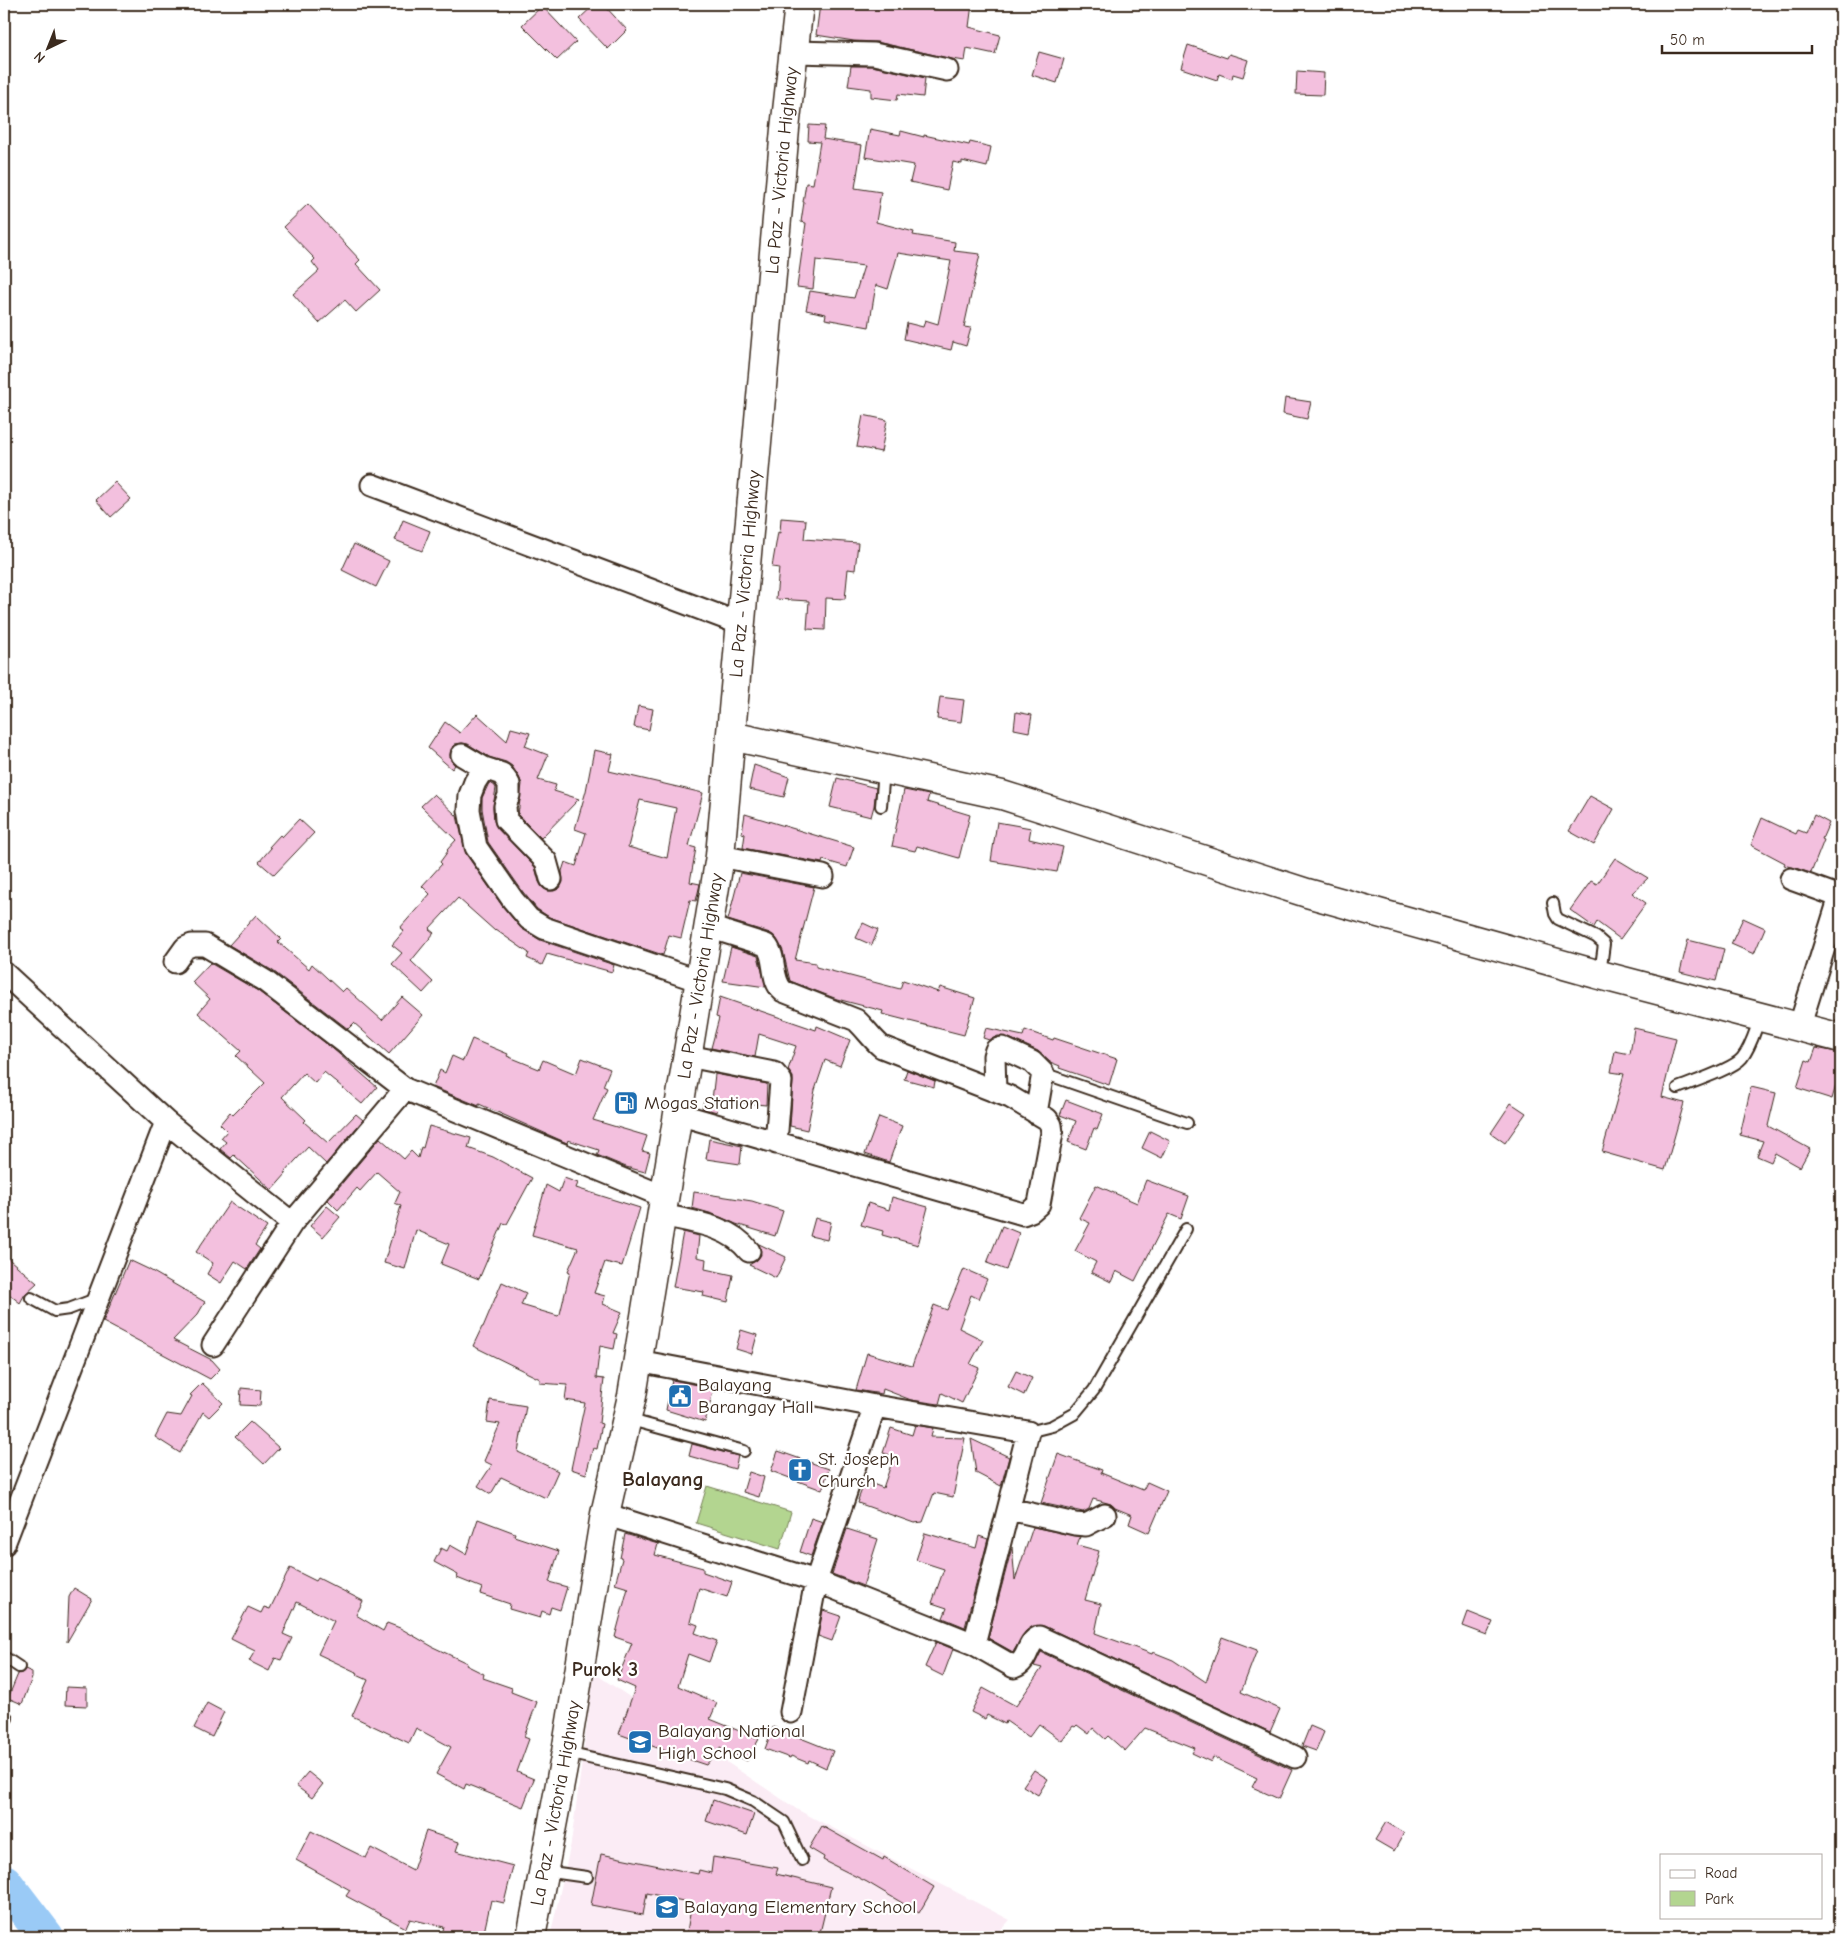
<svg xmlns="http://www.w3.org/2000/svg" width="1845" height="1941" viewBox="0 0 1845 1941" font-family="'Comic Neue',sans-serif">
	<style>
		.built { fill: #fbecf5 }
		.green { fill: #b3d590; stroke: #778057 }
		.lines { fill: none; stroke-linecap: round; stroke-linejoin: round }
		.river { stroke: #9acaf6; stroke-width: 36 }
		.building { fill: #f3c0de; stroke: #3b2a1e; fill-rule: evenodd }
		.lane-casing { stroke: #3b2a1e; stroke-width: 14 }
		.street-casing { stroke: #3b2a1e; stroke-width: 25 }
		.secondary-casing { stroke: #3b2a1e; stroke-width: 31 }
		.lane { stroke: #fff; stroke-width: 10 }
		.street { stroke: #fff; stroke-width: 21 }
		.secondary { stroke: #fff; stroke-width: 28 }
		.labels { text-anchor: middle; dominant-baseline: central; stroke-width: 4.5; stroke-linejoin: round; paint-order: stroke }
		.street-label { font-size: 19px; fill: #3b2a1e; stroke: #fff }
		.poi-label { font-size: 19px; fill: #3b2a1e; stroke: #fff; text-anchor: start }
		.neighbourhood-label { font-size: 20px; font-weight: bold; fill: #3b2a1e; stroke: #fff }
		.quarter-label { font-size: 21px; font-weight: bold; fill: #3b2a1e; stroke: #fff }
	</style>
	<rect width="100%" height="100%" fill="#fff"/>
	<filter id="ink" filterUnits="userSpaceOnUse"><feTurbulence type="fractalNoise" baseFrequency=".02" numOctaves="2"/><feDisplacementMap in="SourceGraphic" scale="10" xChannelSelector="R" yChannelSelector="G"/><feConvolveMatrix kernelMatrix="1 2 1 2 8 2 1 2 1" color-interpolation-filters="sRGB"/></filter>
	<g filter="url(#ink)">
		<!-- built -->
		<path class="built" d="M594,1673L798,1810L1010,1920L994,1937H550L571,1843Z"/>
		<!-- green -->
		<path class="green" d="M707,1486L791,1512L780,1549L696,1523Z"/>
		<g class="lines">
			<!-- river -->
			<path class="river" d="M4,1882L46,1937"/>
		</g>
		<!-- building -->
		<path class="building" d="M595,4H603L627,30L608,49L579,19Z
			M820,4H972L969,27L1000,35L995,54L967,48L965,61L952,59L877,42L854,41L816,35Z
			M542,6L576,42L557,60L522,25Z
			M1188,45L1227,58L1229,54L1248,60L1243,77L1233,74L1232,79L1219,74L1217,80L1181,68Z
			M1039,52L1064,59L1057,83L1032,75Z
			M851,66H872L925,78L923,97L898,94L897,100L871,97V89L848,86Z
			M1297,71L1324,73L1323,95L1296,94Z
			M809,125L825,126L823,139L862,145L855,188L881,192L876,222L914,232L913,235L955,242L954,251L980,254L964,327L971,328L966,346L953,342L951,350L904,339L907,323L923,327L925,320L938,324L951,261L898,253L888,289L876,285L869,327L825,319L826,314L806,310L810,291L854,298L864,266L816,260L813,289L797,287L806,223L801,222L804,202H803L806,183L813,184L820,142L808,141Z
			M870,129L900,135L901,131L924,137V135L969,145L970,142L991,147L987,167L962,161V164L953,162L947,190L910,182L914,165L865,157Z
			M308,204L360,260L356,264L380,290L356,312L345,300L319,323L293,294L319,271L312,262L315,259L284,227Z
			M1285,398L1311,402L1307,419L1283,414Z
			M863,415L887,420L881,452L857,447Z
			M115,482L131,499L111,517L96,500Z
			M781,518L806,520L804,539L858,543L855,570L848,569L845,599L826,598L825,630L807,629L809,601L776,599L779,568L772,567L778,532L780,533Z
			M403,520L430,531L422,551L395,540Z
			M354,544L389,561L376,587L342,570Z
			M940,697L964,700L961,722L937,719Z
			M638,706L653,709L649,730L634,727Z
			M1016,712L1032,715L1029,732L1014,729Z
			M477,714L507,741L511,728L530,733L525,746L548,755L538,780L556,785L554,791L579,799L541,838L518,815L522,784L519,777L512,766L506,762L489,757L468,744L462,743L455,744L451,749L450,755L451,761L455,765L452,769L428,748L445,722L460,733Z
			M594,750L613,754L609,771L703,793L689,846L696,848L690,882L700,884L696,901L690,900L681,938L669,935L663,955L549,917L537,909L523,892L488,842L482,809V798L489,783L494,785L496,788L493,807L494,821L497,828L535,867L539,882L543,888L548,891H554L560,888L563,882L562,871L565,862L576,866L586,833L575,829L586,791ZM640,800L676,808L667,858L628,847Z
			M754,765L789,777L784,797L749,789Z
			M837,778L876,788L874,806L871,817L830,807Z
			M904,790L929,795L927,802L970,815L959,858L917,846L915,851L892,846Z
			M434,794L457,816L466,854L503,907L520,927L540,940L614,965L612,972L547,954L542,965L527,958L529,953L496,930L495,931L458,898L429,929L434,933L411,961L433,982L423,993L392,964L402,953L392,945L404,931L400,928L430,894L422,886L442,864L440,862L448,851L447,850L456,840L421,806Z
			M1590,796L1614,809L1594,845L1569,831Z
			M745,814L854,847L847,867L823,860L822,863L743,848L745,834L742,833Z
			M1814,815L1829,823L1822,839L1824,840L1811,873L1784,865L1785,863L1751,845L1762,818L1796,834L1798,830L1806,833Z
			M299,819L314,833L274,875L259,862L271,848L269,847L280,835L282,837Z
			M997,822L1031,828L1029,839L1063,847L1057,872L991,861Z
			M1615,858L1648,878L1632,893L1646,903L1620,939L1597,922L1594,927L1570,910L1591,881L1597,884Z
			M740,873L814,887L795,960L816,963V967L900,989L903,980L938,992L940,987L975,998L964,1035L882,1014L883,1011L837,999L790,981L783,951L776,938L770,933L728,920Z
			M256,915L281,939L278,942L309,969L312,964L342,992L346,988L382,1020L402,997L423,1015L389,1054L354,1023L348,1029L273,971L229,945Z
			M1743,918L1765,928L1754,954L1731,944Z
			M863,923L878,930L872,945L856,938Z
			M1688,940L1724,949L1716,981L1680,972Z
			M731,947L758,956L766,987L723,981Z
			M210,963L258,991L332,1048L377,1087L362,1104L324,1072L315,1083L304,1073L282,1097L306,1120L304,1122L328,1143L356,1114L363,1120L326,1164L308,1147L284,1173L286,1174L272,1190L234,1155L231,1158L220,1149L226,1142L221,1138L227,1131L220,1124L230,1112L233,1115L265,1083L236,1056L241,1051L198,1013L210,999L192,982Z
			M720,997L816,1030L817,1026L850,1040L840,1066L825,1060L815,1090L807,1130L790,1126L793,1082V1077L788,1070L796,1046L759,1034L755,1057L711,1048L719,1018L716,1017Z
			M986,1028L1023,1036L1025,1030L1053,1040L1054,1038L1117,1059L1109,1085L1059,1068L1060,1066L1050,1062L1038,1051L1007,1037L998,1036L989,1040L983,1038Z
			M1634,1028L1676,1038L1662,1097L1684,1103L1665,1170L1602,1152L1624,1074L1611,1072L1615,1051L1630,1054Z
			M472,1039L508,1054L507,1056L539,1069L543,1060L576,1074L582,1058L610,1069L603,1086L607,1088L593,1120L647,1136L642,1151L650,1153L645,1172L626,1167L597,1155L599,1150L568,1140L567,1143L479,1104V1106L433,1087L440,1070L445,1073L452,1056L463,1061Z
			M1816,1048L1841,1053V1068L1832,1099L1797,1088L1806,1060L1811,1062Z
			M907,1070L935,1081L934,1087L904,1079Z
			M715,1074L767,1084L766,1105L712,1100Z
			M1751,1087L1776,1093L1768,1126L1810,1149L1800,1167L1775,1153L1771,1162L1757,1156L1763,1141L1740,1135Z
			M704,1100L719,1102L717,1112L702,1108Z
			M1066,1100L1103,1114L1097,1130L1094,1128L1086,1149L1068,1142L1076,1121L1060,1115Z
			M1511,1103L1526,1113L1505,1143L1491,1133Z
			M879,1117L902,1126L889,1162L865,1154Z
			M429,1126L471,1138L468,1148L493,1157L532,1178L507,1224L503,1223L479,1279L441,1264L449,1244L416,1230L405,1269L384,1263L401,1206L395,1203L400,1192L377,1172L360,1191L357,1188L338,1210L328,1200L380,1138L404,1159L411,1151L418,1158L421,1147L423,1148Z
			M1150,1131L1170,1141L1162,1158L1142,1148Z
			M709,1139L742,1146L740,1164L706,1159Z
			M564,1178L578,1183L576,1188L640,1208L622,1266L605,1262L594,1293L605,1296L603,1304L622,1312L613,1333L617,1334L614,1349L600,1346L596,1378L604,1379L599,1423L602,1424L597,1449L593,1448L586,1474L571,1469L585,1403L565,1400L567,1385L540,1383V1379L473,1346L482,1327H483L502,1282L526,1293L521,1305L558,1316L560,1314L570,1272L568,1271L578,1248L532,1235L546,1185L559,1192Z
			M1146,1180L1189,1196L1181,1219L1169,1214L1135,1281L1116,1271L1111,1282L1091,1272L1096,1262L1075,1251L1090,1223L1079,1218L1096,1185L1137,1203Z
			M694,1192L752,1201L783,1211L775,1236L736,1224L713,1214L692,1208Z
			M892,1197L928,1207L918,1245L882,1235L883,1231L861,1225L868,1203L889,1210Z
			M230,1202L267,1227L255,1245L260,1249L247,1269L235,1261L221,1283L207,1274L213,1263L196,1252Z
			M327,1206L340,1217L323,1237L310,1226Z
			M815,1218L831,1222L827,1240L810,1236Z
			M1002,1226L1019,1233L1006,1270L987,1263Z
			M683,1232L699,1236L697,1257L706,1259L705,1269L733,1275L728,1302L703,1296L704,1292L673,1287Z
			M759,1244L786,1257L776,1278L749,1265L757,1260L761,1255Z
			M4,1255L37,1283L25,1294L20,1303L4,1290Z
			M129,1260L148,1269L205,1302L198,1314L173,1340L212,1360L220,1369L210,1379L103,1322Z
			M964,1269L987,1279L979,1299L971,1295L959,1328L983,1340L970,1364L979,1368L962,1403L942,1393L939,1404L911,1400L883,1389L882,1394L856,1390L867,1353L912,1366L934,1305L947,1310Z
			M741,1330L757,1335L752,1354L736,1349Z
			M1016,1371L1032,1378L1024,1395L1008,1387Z
			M672,1380L714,1388L705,1422L666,1410Z
			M202,1383L223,1403L209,1417L203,1412L180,1453L155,1437L167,1414L181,1416L192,1396L190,1395Z
			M241,1388L261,1390L260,1406L240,1405Z
			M490,1400L526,1406L518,1452L558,1471L546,1498L501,1477L491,1494L478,1486L492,1465L484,1461L500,1424L487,1422Z
			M250,1422L279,1448L264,1464L235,1437Z
			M915,1425L933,1428L931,1437L965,1438L953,1497L934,1493L923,1522L914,1523L858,1503L859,1500H858L865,1481L883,1488L894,1456L883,1453L891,1428L912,1435Z
			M971,1439L1009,1457L1001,1486L976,1473Z
			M692,1444L738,1456L735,1469L689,1456Z
			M778,1451L829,1469L822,1490L771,1471Z
			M1058,1454L1102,1470L1101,1473L1143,1490L1147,1482L1167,1491L1149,1533L1129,1524L1132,1515L1115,1508L1111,1504L1093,1499L1089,1509L1083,1512L1041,1503Z
			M749,1472L764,1477L759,1497L743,1492Z
			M811,1518L823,1522L811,1556L800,1552Z
			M478,1519L515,1533L514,1536L559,1551L549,1582L567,1587L560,1610L551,1607L549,1614L542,1611L540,1618L509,1609L510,1604L480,1594L482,1588L457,1578L458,1575L434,1562L441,1548L447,1551L450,1545L466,1554Z
			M1033,1527L1080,1537L1077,1545L1099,1551L1085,1600L1101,1604L1095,1633L1152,1654L1153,1652L1173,1660L1206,1682L1222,1637L1257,1650L1241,1692L1280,1709L1270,1732L1044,1626H1033L1026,1631L1013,1652L988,1638L1012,1547L1015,1580Z
			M847,1529L878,1539L863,1586L832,1574Z
			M925,1533L976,1548L979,1536L988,1539L965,1627L943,1618L947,1608L932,1603L944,1569L916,1560Z
			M625,1534L658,1544L655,1555L703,1568V1572L732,1582L727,1597L699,1588L690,1622L698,1625L695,1633L717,1641L709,1662L688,1654L678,1686L717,1703L710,1719L759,1739L747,1761L720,1747L706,1765L688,1759L679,1752L677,1755L619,1734L635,1688L617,1680L632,1643L615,1637L628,1588L615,1584L622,1559L620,1558Z
			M290,1568L316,1581L318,1578L363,1601L356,1615L383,1631L387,1623L400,1628L433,1647L467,1663L466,1665L484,1674L483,1678L512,1688L511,1692L537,1702L524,1737L529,1739L517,1772L534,1779L523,1807L466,1784L464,1789L436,1774L451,1747L416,1728L409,1743L352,1716L368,1680L357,1675L358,1673L318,1654L334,1621L297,1602L283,1634L292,1638L281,1660L275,1658L269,1671L249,1661L255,1651L231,1639L248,1607L261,1613L264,1607L270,1609Z
			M74,1588L92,1599L67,1642L69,1597Z
			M823,1610L841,1616L832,1641L818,1636Z
			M1468,1612L1493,1622L1487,1635L1463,1626Z
			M936,1642L953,1649L943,1676L925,1667Z
			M1041,1652L1292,1770L1279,1799L1252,1787L1257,1778L1213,1757L1211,1762L1192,1753L1195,1748L1145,1728L1125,1751L1108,1736L1105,1739L1093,1728L1089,1734L1077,1725L1075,1727L1073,1726L1062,1741L1039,1724L1029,1737L1006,1721L1005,1724L987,1715L985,1719L971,1712L983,1688L1016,1706L1042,1668L1034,1666Z
			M25,1669L32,1672V1678L22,1704L8,1698L18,1674L22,1673Z
			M66,1687L87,1688V1706L65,1705Z
			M207,1703L224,1712L212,1737L194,1728Z
			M1310,1726L1324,1732L1316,1751L1302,1746Z
			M773,1727L833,1751L826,1768L809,1760L808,1763L791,1756L790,1758L765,1749Z
			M1034,1770L1048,1779L1038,1795L1023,1786Z
			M308,1772L323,1784L312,1798L296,1786Z
			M713,1800L754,1814L747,1835L706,1821Z
			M1386,1822L1404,1833L1394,1851L1375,1840Z
			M822,1826L883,1860L884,1857L934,1887L919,1913L867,1882L823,1860L824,1857L809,1848Z
			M311,1831L366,1858L371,1848L413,1870L426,1831L459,1842L456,1851L513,1866L504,1903L491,1900L483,1937H441L444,1927L410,1919L406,1928L346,1896L350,1890L296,1860Z
			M601,1854L698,1874L699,1870L711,1873L713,1857L778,1868L776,1874L831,1887L819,1937H686L692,1903L647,1893L643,1915L591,1905Z"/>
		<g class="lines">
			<defs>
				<path id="lane" d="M881,806L884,770
					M1553,903L1555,914L1558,919L1596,937L1604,944L1600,974
					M1043,1073L1187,1123
					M1678,1088C1693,1082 1733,1069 1742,1058C1751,1047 1755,1031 1760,1018
					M31,1298L55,1311L69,1309L98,1298
					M627,1419L744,1451
					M1028,1432L1052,1426L1074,1414L1094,1390L1186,1229
					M4,1657L19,1667
					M4,1721L7,1718
					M567,1753L725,1789L753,1801L784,1822L802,1860
					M544,1871L587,1877"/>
				<path id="street" d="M795,52L874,54L947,70
					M372,485L741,624
					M462,755L484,768L502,774L509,784V795L505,806L506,820L546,861L551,879
					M484,768L475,782L470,795L469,810L476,847L513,900L529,919L544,928L700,981
					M720,856L823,876
					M1791,879L1835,895L1838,900L1837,906L1799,1028
					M175,962L185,948L192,945H205L265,981L405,1089L665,1197
					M4,973L166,1122
					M688,1056L774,1073L781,1081L776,1143
					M995,1091L994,1056L996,1050L1002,1048L1032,1062L1043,1073L1036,1113
					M678,1114L1023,1214L1031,1211L1039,1204L1052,1133L1051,1125L1047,1119L1010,1097L882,1047C872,1039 866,1029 856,1020L783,991C770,980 777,957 766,945L709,927
					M662,1215C692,1222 729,1225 749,1251
					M213,1345L292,1223
					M1009,1509L1075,1524L1086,1525L1105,1515
					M605,1514L816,1581L974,1644L1028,1432L875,1406L638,1361
					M4,1544L166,1122L292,1223L405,1089
					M974,1644L1014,1667C1029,1662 1026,1642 1039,1637L1295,1757
					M791,1712L816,1581L875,1406"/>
				<g id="secondary">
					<path d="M731,736L1002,795L1307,893L1600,975L1841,1038"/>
					<path id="s1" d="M531,1937L566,1752L605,1514L632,1396L720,856L785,129L799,4"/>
				</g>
			</defs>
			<!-- lane casing -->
			<use href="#lane" class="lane-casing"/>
			<!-- street casing -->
			<use href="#street" class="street-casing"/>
			<!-- secondary casing -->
			<use href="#secondary" class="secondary-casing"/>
			<!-- lane -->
			<use href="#lane" class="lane"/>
			<!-- street -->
			<use href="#street" class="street"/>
			<!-- secondary -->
			<use href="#secondary" class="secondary"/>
		</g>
	</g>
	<!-- icons -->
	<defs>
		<symbol id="fuel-square" viewBox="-11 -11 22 22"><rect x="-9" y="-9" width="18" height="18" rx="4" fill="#1f6fb2" stroke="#fff"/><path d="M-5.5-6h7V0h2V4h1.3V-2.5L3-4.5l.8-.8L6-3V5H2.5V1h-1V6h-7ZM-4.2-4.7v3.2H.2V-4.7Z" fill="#fff"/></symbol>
		<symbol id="civic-square" viewBox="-11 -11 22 22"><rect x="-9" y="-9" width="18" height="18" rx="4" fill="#1f6fb2" stroke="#fff"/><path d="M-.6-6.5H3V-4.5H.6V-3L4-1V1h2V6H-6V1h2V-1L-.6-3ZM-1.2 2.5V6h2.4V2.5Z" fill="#fff"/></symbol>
		<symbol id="church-square" viewBox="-11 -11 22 22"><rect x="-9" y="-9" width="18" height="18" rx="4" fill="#1f6fb2" stroke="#fff"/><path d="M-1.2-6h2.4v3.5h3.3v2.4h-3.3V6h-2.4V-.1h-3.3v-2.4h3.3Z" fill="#fff"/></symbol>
		<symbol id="school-square" viewBox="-11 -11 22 22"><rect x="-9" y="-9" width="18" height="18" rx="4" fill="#1f6fb2" stroke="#fff"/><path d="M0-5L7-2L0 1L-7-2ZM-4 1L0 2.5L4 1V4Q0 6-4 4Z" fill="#fff"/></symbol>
	</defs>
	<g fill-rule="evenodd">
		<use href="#fuel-square" x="612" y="1089" width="28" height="28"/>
		<use href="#civic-square" x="666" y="1382" width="28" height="28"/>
		<use href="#church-square" x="786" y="1456" width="28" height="28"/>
		<use href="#school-square" x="626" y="1728" width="28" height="28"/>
		<use href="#school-square" x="653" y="1893" width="28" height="28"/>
	</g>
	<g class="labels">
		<!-- street labels -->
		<g class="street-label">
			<text stroke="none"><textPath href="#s1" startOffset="1786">La Paz - Victoria Highway</textPath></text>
			<text stroke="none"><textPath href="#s1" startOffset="1381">La Paz - Victoria Highway</textPath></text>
			<text stroke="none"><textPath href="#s1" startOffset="976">La Paz - Victoria Highway</textPath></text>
			<text stroke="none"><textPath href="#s1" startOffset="136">La Paz - Victoria Highway</textPath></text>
		</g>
		<!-- poi labels -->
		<g class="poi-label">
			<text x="644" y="1103">Mogas Station</text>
			<text x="698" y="1385">Balayang<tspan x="698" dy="22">Barangay Hall</tspan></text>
			<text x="818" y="1459">St. Joseph<tspan x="818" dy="22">Church</tspan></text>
			<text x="658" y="1731">Balayang National<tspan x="658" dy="22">High School</tspan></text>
			<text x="684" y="1907">Balayang Elementary School</text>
		</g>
		<!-- neighbourhood labels -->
		<g class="neighbourhood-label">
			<text x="605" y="1669">Purok 3</text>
		</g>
		<!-- quarter labels -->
		<g class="quarter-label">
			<text x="663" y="1479">Balayang</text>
		</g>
	</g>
	<!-- margin -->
	<rect width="1845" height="1941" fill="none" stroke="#fff" stroke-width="20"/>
	<rect x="10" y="10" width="1825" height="1921" fill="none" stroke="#3b2a1e" stroke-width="2" filter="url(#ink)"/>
	<!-- legend -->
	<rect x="1660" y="1854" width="162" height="65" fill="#ffffff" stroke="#b1aaa5"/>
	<rect x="1670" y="1870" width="25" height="8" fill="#ffffff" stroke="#b1aaa5"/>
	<text x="1705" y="1878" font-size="15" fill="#3b2a1e">Road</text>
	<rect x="1670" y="1891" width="25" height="15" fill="#b3d590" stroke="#b1aaa5"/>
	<text x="1705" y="1904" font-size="15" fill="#3b2a1e">Park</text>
	<!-- north arrow -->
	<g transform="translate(48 48) rotate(223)" stroke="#ffffff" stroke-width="4" paint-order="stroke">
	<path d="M0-4L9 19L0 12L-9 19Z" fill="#3b2a1e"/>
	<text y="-8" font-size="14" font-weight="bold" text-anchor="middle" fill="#3b2a1e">N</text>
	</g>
	<!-- scale -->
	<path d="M1662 45v8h150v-8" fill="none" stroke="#3b2a1e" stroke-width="2.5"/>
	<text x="1670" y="45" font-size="15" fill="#3b2a1e" stroke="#ffffff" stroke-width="4" paint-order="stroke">50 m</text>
</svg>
